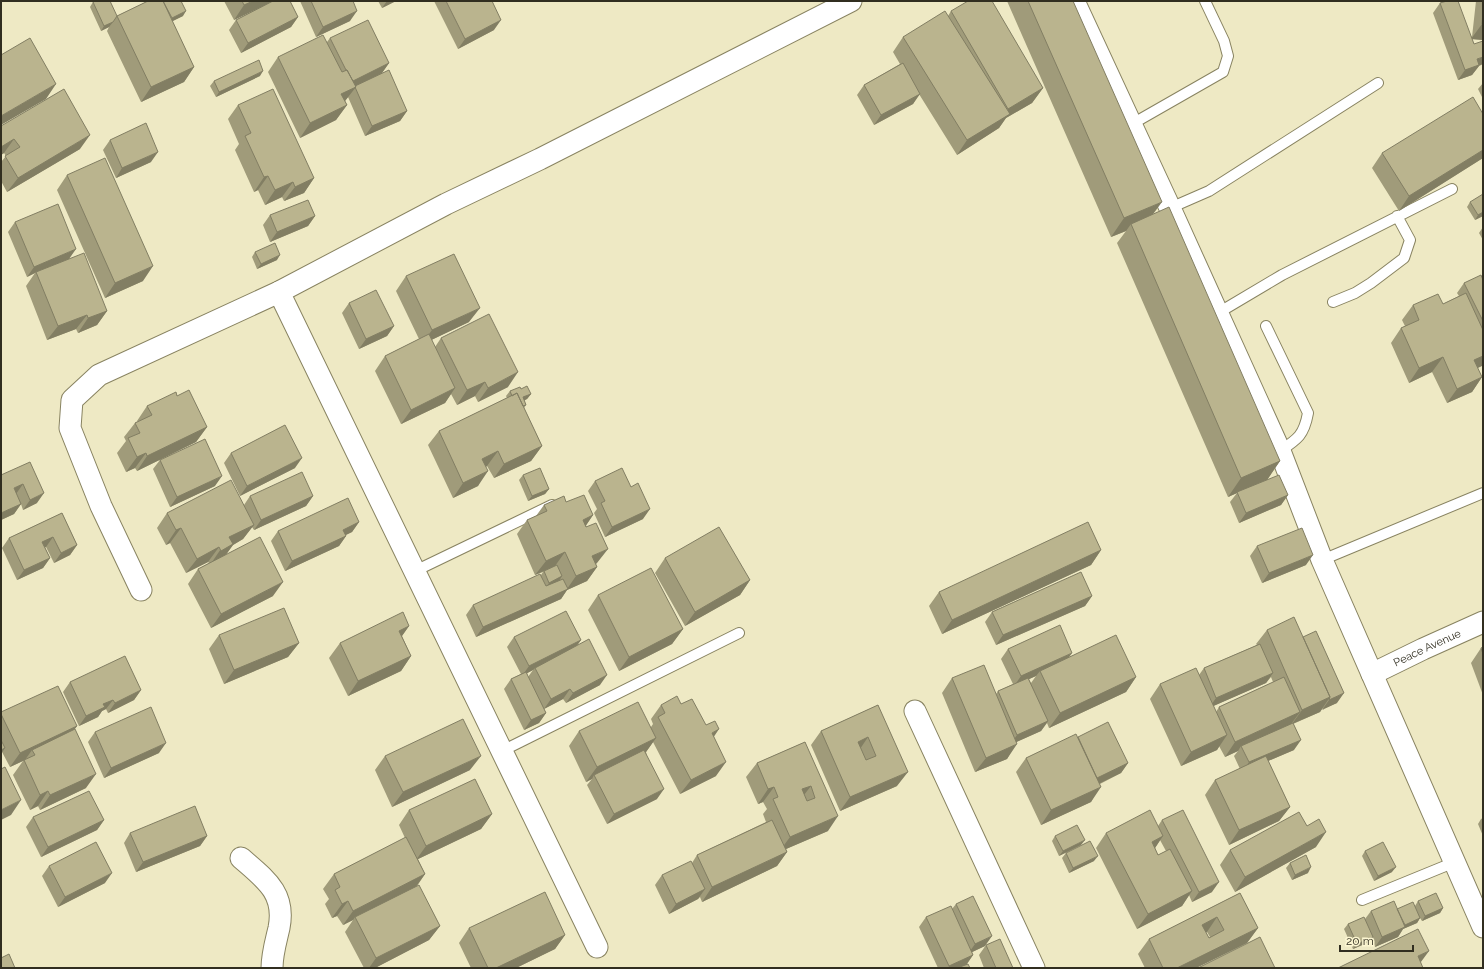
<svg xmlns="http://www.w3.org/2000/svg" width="1484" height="969" viewBox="0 0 1484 969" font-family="Raleway,sans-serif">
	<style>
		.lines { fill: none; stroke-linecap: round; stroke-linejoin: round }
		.lane-casing { stroke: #888361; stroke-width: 12 }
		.street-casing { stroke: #888361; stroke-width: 23 }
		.lane { stroke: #fff; stroke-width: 10 }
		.street { stroke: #fff; stroke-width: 21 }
		.wall { fill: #a09b7a; fill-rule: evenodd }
		.shaded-wall { fill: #827e63 }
		.building { fill: #bab48e; stroke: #827e63; fill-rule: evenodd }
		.labels { text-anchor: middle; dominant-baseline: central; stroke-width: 3; stroke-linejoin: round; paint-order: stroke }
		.street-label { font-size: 11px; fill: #312e20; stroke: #fcf6d1 }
	</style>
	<rect width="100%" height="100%" fill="#eee9c4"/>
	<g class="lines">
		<defs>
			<path id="lane" d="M1132,124L1223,72L1228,56L1224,41L1205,1
				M1170,208L1209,191L1378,83
				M1333,302L1355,293L1371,283L1404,258L1410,240L1397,216
				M1218,313L1282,275L1452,189
				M1266,326L1308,413C1304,435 1298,439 1280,451
				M1322,560L1483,493
				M415,571L552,505
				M502,751L739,633
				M1362,900L1455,862"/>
			<g id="street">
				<path d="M1074,1L1170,208L1280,451L1322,560L1483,927"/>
				<path d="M279,292L597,947"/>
				<path d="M141,590L101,506L70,428L72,400L99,375L279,292L446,204L540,159L851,1"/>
				<path id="s1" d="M1372,674L1423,649L1483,622"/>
				<path d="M915,711L1034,968"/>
				<path d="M241,858C265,879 286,893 279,928C276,941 272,954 272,968"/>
			</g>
		</defs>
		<!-- lane casing -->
		<use href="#lane" class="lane-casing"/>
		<!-- street casing -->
		<use href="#street" class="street-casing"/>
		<!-- lane -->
		<use href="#lane" class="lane"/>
		<!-- street -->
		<use href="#street" class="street"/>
	</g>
	<!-- wall -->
	<path class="wall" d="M148,1H181L183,16L172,21L194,67L184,82L141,102L107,31L109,27L101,31L90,7L93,2L117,16Z
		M224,1H290L298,17L291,27L241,53L229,30L236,20L262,6L234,20Z
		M300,1H353L350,21L316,37Z
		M378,1H396L382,8Z
		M434,1H492L494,30L458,49Z
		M1007,1H1073L1153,214L1280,461L1267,480L1288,495L1281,505L1239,523L1230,502L1237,493L1228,497L1117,243L1126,231L1111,237Z
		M1476,1H1483V40L1472,39L1479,66L1472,75L1458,80L1433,13L1440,3L1472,37Z
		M951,11L1043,88L1032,103L1006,118L999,128L957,155L919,94L913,104L874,125L857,95L864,85L900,64L893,52L903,37L948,16Z
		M330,38L389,63L382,73L407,111L400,121L365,136L348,97L345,101L347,105L336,120L300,138L268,72L278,57L327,42Z
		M260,76L216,97L210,86L214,81Z
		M1483,83V99L1478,89Z
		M238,105L314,178L304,193L284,201L282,197L265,205L258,190L254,192L235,150L239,144L228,119Z
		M1483,114V158L1399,211L1372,168L1382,153Z
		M1,126L80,149L7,192L1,181V162L6,156L4,153L1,155Z
		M110,140L151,162L116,178L103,150Z
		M67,175L143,281L105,298L57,190Z
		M1470,202L1483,216L1475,220L1467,207Z
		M270,215L315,216L308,226L270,242L263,225Z
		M15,222L70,259L107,311L97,325L78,333L76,329L47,340L26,286L35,273L27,277L8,232Z
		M1483,227V240L1479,233Z
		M255,252L277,260L257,269L252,257Z
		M406,276L469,322L431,340L435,347L441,338L508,387L478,402L475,396L457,405L451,394L445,403L401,424L375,371L385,356L419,339L396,291Z
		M1483,280V365L1477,368L1482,377L1472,392L1447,403L1432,372L1409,383L1391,343L1401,328L1405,326L1402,320L1413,305L1443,304L1459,296L1457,293L1464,283Z
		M349,303L394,326L387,336L359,349L342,313Z
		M521,389L531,394L527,399L524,400L526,405L524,408L542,446L531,461L494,478L487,466L486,467L478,486L453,498L428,445L439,431L507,398L506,396L510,391Z
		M177,396L207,427L196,442L137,471L135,468L126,472L117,453L126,441L124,437L135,423L138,421H137L147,406Z
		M231,453L295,468L240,496L224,463Z
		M160,460L215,486L170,507L153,469Z
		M30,462L37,503L23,510L21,504L14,514L1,520Z
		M523,475L549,489L545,494L528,501L519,480Z
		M595,481L643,519L605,537L594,513L597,509L588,491Z
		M250,496H313L306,506L254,530L252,527L243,539L233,545L225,555L273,596L211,628L188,584L198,569L209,563L208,562L186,573L170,543L166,545L157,528L167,513L244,505Z
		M566,502L593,515L586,525L597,563L596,564L597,567L587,581L567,590L561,599L476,637L466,615L473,605L541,575L543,572L535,575L517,534L527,520L536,516L544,505Z
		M62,513L77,545L70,555L54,563L46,547H45L50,558L43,568L17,580L2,548L9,538Z
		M359,522L352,532L345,535L346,536L339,546L285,571L271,541L278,531Z
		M1257,546L1306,565L1262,583L1250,556Z
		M1101,550L1091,565L942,634L929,606L939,592Z
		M665,558L750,580L740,595L685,626L655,573Z
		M598,595L683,629L672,644L619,671L588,610Z
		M1092,596L1085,606L996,645L985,622L992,612Z
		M409,626L402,636L411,656L401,671L348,696L329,658L340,643Z
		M1267,630L1303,637L1337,703L1322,709L1320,712L1293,724L1294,750L1268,761L1290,807L1279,821L1229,845L1205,795L1215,780L1240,769L1234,756L1238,751L1225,757L1219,746L1217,750L1181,766L1150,699L1160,684L1199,675L1204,668L1257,645L1256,644ZM1271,677L1273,682L1219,707L1216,712L1213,706L1266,683Z
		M219,635L299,643L288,657L224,684L209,649Z
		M514,637L581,640L576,646L600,685L566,703L563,699L544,709L546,713L539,723L524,730L504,689L511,679L521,674L507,647ZM533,670L528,677L527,673Z
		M1483,647V695L1471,663L1481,648Z
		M1008,649L1069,657L1136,677L1126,692L1049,728L1047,723L1041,731L1016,742L1007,759L975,772L942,693L952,678L996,694L998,691L1013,684L1001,659ZM1036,676L1031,683L1029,679Z
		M70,682L141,690L134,700L108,713L106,709L102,711L98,717L79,726L63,692Z
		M681,704L714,737L716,776L680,794L653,742L646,752L657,799L607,824L587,785L592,779L586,782L569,746L579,731L651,727L653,724L651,719L661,705Z
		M878,705L897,786L840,811L811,745L821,731Z
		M1,712L77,726L74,730L86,788L40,810L38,806L30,810L13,775L23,761L10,767L2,752L1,754Z
		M95,732L159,753L104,778L88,742Z
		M1078,737L1128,763L1121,773L1100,784L1091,802L1041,825L1016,772L1026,758Z
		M805,742L828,831L786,849L787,852L777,866L702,902L700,897L698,899L669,914L655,885L662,875L692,863L697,855L766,822L763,814L767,809L763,802L758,804L746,777L757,763Z
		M385,756L470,770L392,807L375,770Z
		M409,810L492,814L481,829L418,859L425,874L417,886L440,926L429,940L375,968H364L345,932L353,920L343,925L337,916L332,918L325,904L329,899L323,889L334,874L405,838L399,825Z
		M33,817L104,820L97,830L41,857L26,827Z
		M1483,818V836L1478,824L1481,819Z
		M1162,820L1212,892L1192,902L1189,895L1182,906L1137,929L1096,848L1106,833L1158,826ZM1160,840L1166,851L1158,855L1155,848Z
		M130,833L207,836L200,846L136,872L124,843Z
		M1055,836L1081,845L1059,856L1052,841Z
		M1316,847L1235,892L1220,865L1230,850Z
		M1365,851L1392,872L1374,881L1362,856Z
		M1066,853L1094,861L1069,873L1062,858Z
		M1290,863L1308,873L1292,880L1286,868Z
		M49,866L105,883L58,907L42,876Z
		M1240,893L1258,928L1247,943L1196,968H1145L1138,954L1149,939ZM1206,932H1207L1210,937L1209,938Z
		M1418,901L1443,908L1440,913L1422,921L1420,918L1417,923L1403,929L1398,937L1375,947L1372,939L1369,942L1353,949L1344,929L1348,924L1365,919L1371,911L1397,909L1415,906Z
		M956,904L985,946L972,952L973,955L967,964L970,968H938L919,927L926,917L952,909Z
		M469,928L565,935L555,949L516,968H471L459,943Z
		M986,945L1013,968H984L979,955Z"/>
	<!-- shaded-wall -->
	<path class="shaded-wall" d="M253,1H274L234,20L244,5Z
		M387,1H396L382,8Z
		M186,11L183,16L169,23L172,18Z
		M357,11L350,21L316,37L323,27Z
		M298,17L291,27L241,53L248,43Z
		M501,20L494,30L458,49L465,39Z
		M113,22L109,27L101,31L104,26Z
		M1482,24H1483V40L1471,39Z
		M1483,57V64L1479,66L1472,75L1458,80L1465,70L1477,59Z
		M389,63L382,73L355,87L352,81Z
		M194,67L184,82L141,102L151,87Z
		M263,71L260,76L216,97L219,92Z
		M56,84L46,99L1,125V116Z
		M356,87L345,101L331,108L341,94Z
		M1043,88L1032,103L1006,118L999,128L957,155L967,140L1001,119L1008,109Z
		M920,94L913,104L874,125L881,115Z
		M347,105L336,120L300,138L310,123Z
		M407,111L400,121L365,136L372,126Z
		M90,135L80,149L7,192L18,178Z
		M14,139L4,153L1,155V147Z
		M1483,150V158L1399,211L1409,196Z
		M158,152L151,162L116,178L122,168Z
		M268,176L258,190L254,192L264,177Z
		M314,178L304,193L284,201L295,187Z
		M293,182L282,197L265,205L275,190Z
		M1162,202L1148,221L1131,224L1126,231L1111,237L1124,218Z
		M1483,212V216L1475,220L1478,215Z
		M315,216L308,226L270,242L277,232Z
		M76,249L69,259L36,272L35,273L27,277L34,267Z
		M280,255L277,260L257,269L261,264Z
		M153,266L143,281L105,298L115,283Z
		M480,308L469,322L421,345L432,330Z
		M107,311L97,325L78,333L88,318Z
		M87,315L76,329L47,340L58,326Z
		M394,326L387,336L359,349L366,339Z
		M1483,356V365L1482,366L1463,375L1474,360Z
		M1443,357L1432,372L1409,383L1419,368Z
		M518,372L508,387L478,402L488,388Z
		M1482,377L1472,392L1447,403L1457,389Z
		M485,382L475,396L457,405L467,390Z
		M455,388L445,403L401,424L411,410Z
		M531,394L527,399L520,403L523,397Z
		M207,427L196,442L137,471L147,456Z
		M542,446L531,461L494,478L504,464Z
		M498,451L487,466L471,473L482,459Z
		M146,453L135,468L126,472L137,457Z
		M302,458L295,468L240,496L247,486Z
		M1280,461L1267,480L1228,497L1241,478Z
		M488,471L478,486L453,498L463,483Z
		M222,476L215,486L170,507L177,497Z
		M23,484L16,494L14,488Z
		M549,489L545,494L528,501L532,496Z
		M44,493L37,503L23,510L30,500Z
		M1288,495L1281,505L1239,523L1246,513Z
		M313,496L306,506L254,530L261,520Z
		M21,504L14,514L1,520V513Z
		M650,509L643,519L605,537L612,527Z
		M593,515L583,530V520Z
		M359,522L352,532L336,540L343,530Z
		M254,525L243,539L233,545L223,559L210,565L229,537Z
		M181,528L170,543L166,545L176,530Z
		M346,536L339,546L285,571L292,561Z
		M53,537L46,547L35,552L42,542Z
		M77,545L70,555L54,563L61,553Z
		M219,547L208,562L186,573L197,559Z
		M608,549L597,563L582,570L592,556Z
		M1101,550L1091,565L942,634L952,620Z
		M565,552L555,566L535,575L546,561Z
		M1313,555L1306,565L1262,583L1269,573Z
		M50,558L43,568L17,580L24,570Z
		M597,567L587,581L567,590L561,599L476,637L483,627L567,589L576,576Z
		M562,576L559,581L546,588L549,583Z
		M750,580L740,595L685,626L695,612Z
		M283,582L273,596L211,628L221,614Z
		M1092,596L1085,606L996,645L1003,635Z
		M409,626L399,640V631Z
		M683,629L672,644L619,671L629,657Z
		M581,640L574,650L535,668L533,670L522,676L529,666Z
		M299,643L288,657L224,684L234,670Z
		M1072,653L1065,663L1040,671L1036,676L1014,686L1021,676Z
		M411,656L401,671L348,696L358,681Z
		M1273,673L1266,683L1209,708L1216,698Z
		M607,675L600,685L566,703L573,693Z
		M1136,677L1126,692L1049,728L1060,713Z
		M570,689L563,699L544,709L551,699Z
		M141,690L134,700L108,713L115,703Z
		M1344,693L1337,703L1322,710L1329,700Z
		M1330,697L1320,712L1292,724L1302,710Z
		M113,700L106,709L102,711L98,717L79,726L86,716L103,704Z
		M1300,712L1289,727L1241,746L1238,751L1225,757L1235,742Z
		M546,713L539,723L524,730L531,720Z
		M1048,721L1041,731L1010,745L1017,735Z
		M77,726L66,741L35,755L32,750L25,760L10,767L20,753Z
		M719,729L709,744L712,733Z
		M1227,735L1217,750L1181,766L1191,752Z
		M868,737L858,752V742Z
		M656,738L646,752L594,775L592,779L586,782L597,767Z
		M1301,740L1294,750L1242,772L1249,762Z
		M166,743L159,753L104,778L111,768Z
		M1017,744L1007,759L975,772L986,758Z
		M5,748L1,754V750Z
		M481,756L470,770L392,807L403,792Z
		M726,762L716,776L680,794L691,780Z
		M1128,763L1121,773L1090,788L1097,778Z
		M908,772L897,786L840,811L850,797Z
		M96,774L86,788L40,810L50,795Z
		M811,786L800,800L802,789Z
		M774,787L763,802L758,804L768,789Z
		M1101,787L1091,802L1041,825L1051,810Z
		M664,789L657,799L607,824L614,814Z
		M48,791L38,806L30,810L40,795Z
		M21,800L11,815L1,820V810Z
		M1290,807L1279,821L1229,845L1239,830Z
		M492,814L481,829L416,860L426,846Z
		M838,816L828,831L779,852L790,837Z
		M104,820L97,830L41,857L48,847Z
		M1326,832L1316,847L1235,892L1245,877Z
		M207,836L200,846L136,872L143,862Z
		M1163,836L1153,851L1152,842Z
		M1085,840L1081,845L1059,856L1063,851Z
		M787,852L777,866L702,902L712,887Z
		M1098,856L1094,861L1069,873L1073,868Z
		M1311,867L1308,873L1292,880L1295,875Z
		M1396,867L1392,872L1374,881L1378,876Z
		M112,873L105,883L58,907L65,897Z
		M425,874L415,888L355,917L353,920L343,925L353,911Z
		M1219,882L1212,892L1192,902L1199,892Z
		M705,889L698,899L669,914L676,904Z
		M1192,891L1182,906L1137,929L1148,914Z
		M348,901L337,916L332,918L342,904Z
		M1443,908L1440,913L1422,921L1425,916Z
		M1217,917L1207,932L1192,940L1202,925Z
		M1420,918L1417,923L1403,929L1398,937L1375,947L1382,937L1403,928L1405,925Z
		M440,926L429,940L375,968H369L376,958Z
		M1258,928L1247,943L1196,968H1177Z
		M565,935L555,949L516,968H496Z
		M992,936L985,946L968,954L975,944Z
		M1373,937L1369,942L1353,949L1357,944Z
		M1429,951L1418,966V956Z
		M973,955L966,965L960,968H948L949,966Z"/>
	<!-- building -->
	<path class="building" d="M95,1H110L117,16L113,22L104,26L93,2Z
		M148,1H163L194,67L151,87L117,16Z
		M163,1H181L186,11L172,18Z
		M242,1H253L244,5Z
		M273,1H290L298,17L248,43L236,20Z
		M311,1H353L357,11L323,27Z
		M446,1H492L501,20L465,39Z
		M968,1H992L1043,88L1008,109L951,11Z
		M1028,1H1073L1162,202L1124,218Z
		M1447,1H1458L1474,44L1483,41V57L1477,59L1479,65L1465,70L1440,3Z
		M945,11L1010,114L967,140L903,37Z
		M1483,12V24H1482Z
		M368,20L389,63L353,81L347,70H346L330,38Z
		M323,35L342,72L347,70L356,87L341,94L347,105L310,123L278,57Z
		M30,38L56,84L1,116V55Z
		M259,60L263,71L219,92L214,81Z
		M903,63L920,94L881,115L864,85Z
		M389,70L407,111L372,126L355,87H356L355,86Z
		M64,89L90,135L18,178L5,156L20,147L14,139L1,147V126Z
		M273,89L314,178L295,187L293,182L275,190L268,176L264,177L245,136L251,133L238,105Z
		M1473,97L1483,114V150L1409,196L1382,153Z
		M146,123L158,152L122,168L110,140Z
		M105,158L153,266L115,283L67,175Z
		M1483,194V212L1478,215L1470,202Z
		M308,200L315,216L277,232L270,215Z
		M58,204L76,249L34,267L15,222Z
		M1169,207L1280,461L1241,478L1131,224Z
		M275,243L280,255L261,264L255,252Z
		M84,253L107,311L88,318L87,315L58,326L36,272Z
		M454,254L480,308L432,330L406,276Z
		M1481,275L1483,280V321L1464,283Z
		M376,290L394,326L366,339L349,303Z
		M1466,293L1483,330V356L1474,360L1482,377L1457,389L1443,357L1419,368L1401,328L1419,320L1413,305L1438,294L1443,304Z
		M489,314L518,372L488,388L485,382L467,390L441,338Z
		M429,334L455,388L411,410L385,356Z
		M527,386L531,394L523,397L526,405L523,406L517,393L512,396L510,391L520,387L521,389Z
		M189,390L207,427L147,456L146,453L137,457L128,438L140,433L135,423L152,415L147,406L176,392L177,396Z
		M517,393L542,446L504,464L498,451L482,459L488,471L463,483L439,431Z
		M285,425L302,458L247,486L231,453Z
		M205,439L222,476L177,497L160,460Z
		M30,462L44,493L30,500L23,484L14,488L21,504L1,513V475Z
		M540,468L549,489L532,496L523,475Z
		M622,468L631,487L638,483L650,509L612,527L601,503L605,501L595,481Z
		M302,472L313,496L261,520L250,496Z
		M1279,475L1288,495L1246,513L1237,492Z
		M231,480L254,525L229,537L233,544L221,551L219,547L197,559L181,528L176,530L167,513Z
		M584,495L593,515L583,520L586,527L596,523L608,549L592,556L597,567L576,576L565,552L546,561L527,520L547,511L544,505L564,496L566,502Z
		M348,498L359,522L343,530L346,536L292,561L278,531Z
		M62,513L77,545L61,553L53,537L42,542L50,558L24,570L9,538Z
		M1088,522L1101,550L952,620L939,592Z
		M719,527L750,580L695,612L665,558Z
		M1302,528L1313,555L1269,573L1257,546Z
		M260,537L283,582L221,614L198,569Z
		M557,565L562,576L549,583L544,571Z
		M651,568L683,629L629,657L598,595Z
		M1081,572L1092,596L1003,635L992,612Z
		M540,574L546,586L563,579L568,589L483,627L473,605Z
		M284,608L299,643L234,670L219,635Z
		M566,611L581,640L529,666L514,637Z
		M403,612L409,626L399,631L411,656L358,681L340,643Z
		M1294,617L1330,697L1302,710L1267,630Z
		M1060,625L1072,653L1021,676L1008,649Z
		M1316,631L1344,693L1329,700L1330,697L1303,637Z
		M1116,635L1136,677L1060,713L1040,671Z
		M589,639L607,675L573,693L570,689L551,699L535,668Z
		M1260,644L1273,673L1216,698L1204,668Z
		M1483,647V654L1481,648Z
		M125,656L141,690L115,703L113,700L103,704L105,707L86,716L70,682Z
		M984,665L1017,744L986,758L952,678Z
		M1196,668L1227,735L1191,752L1160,684Z
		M526,672L546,713L531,720L511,679Z
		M1284,677L1300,712L1235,742L1219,707Z
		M1028,678L1048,721L1017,735L998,691Z
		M58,686L77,726L20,753L1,714V712Z
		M677,696L681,704L692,699L706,725L715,721L719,729L712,733L726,762L691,780L658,717L665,713L661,705Z
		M638,702L656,738L597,767L579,731Z
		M878,705L908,772L850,797L821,731ZM868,737L876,756L866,760L858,742Z
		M151,707L166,743L111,768L95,732Z
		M463,719L481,756L403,792L385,756Z
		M1108,722L1128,763L1097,778L1078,737Z
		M1293,723L1301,740L1249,762L1241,746Z
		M75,729L96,774L50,795L48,791L40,795L24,760L35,755L32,750Z
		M1076,734L1101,787L1051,810L1026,758Z
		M1,740L5,748L1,750Z
		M805,742L838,816L790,837L773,799L778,797L774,787L768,789L757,763ZM811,786L815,798L807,801L802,789Z
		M644,750L664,789L614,814L594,775Z
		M1266,756L1290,807L1239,830L1215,780Z
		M5,767L21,800L1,810V769Z
		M475,779L492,814L426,846L409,810Z
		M89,791L104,820L48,847L33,817Z
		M195,806L207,836L143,862L130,833Z
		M1150,810L1163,836L1152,842L1158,855L1170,849L1192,891L1148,914L1106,833Z
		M1183,810L1219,882L1199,892L1162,820Z
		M1299,812L1307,826L1319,819L1326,832L1245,877L1230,850Z
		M772,820L787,852L712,887L697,855Z
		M1077,825L1085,840L1063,851L1055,836Z
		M406,837L425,874L353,911L348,901L342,904L335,890L340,887L334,874Z
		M1090,841L1098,856L1073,868L1066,853Z
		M96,842L112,873L65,897L49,866Z
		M1383,842L1396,867L1378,876L1365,851Z
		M1306,855L1311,867L1295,875L1290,863Z
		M691,861L705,889L676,904L662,875Z
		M419,885L440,926L376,958L355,917Z
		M545,892L565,935L496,968H488L469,928Z
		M1240,893L1258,928L1177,968H1163L1149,939ZM1217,917L1224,930L1209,938L1202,925Z
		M1436,893L1443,908L1425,916L1418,901Z
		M973,896L992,936L975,944L956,904Z
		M1394,901L1405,927L1382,937L1371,911Z
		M1413,902L1420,918L1405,925L1397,909Z
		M951,906L973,955L949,966L926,917Z
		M1364,917L1373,937L1357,944L1348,924Z
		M1418,929L1429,951L1418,956L1423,968H1338Z
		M1260,937L1275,968H1198Z
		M1000,939L1013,968H996L986,945Z
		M9,954L15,968H1V958Z
		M968,964L970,968H957Z"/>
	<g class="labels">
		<!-- street labels -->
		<g class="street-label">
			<text stroke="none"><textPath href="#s1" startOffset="61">Peace Avenue</textPath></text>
		</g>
	</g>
	<!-- border -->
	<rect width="1484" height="969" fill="none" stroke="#312e20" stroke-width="4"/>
	<!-- scale -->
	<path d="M1340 945v6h73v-6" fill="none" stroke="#312e20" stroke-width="2"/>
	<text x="1346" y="945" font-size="12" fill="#312e20" stroke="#fcf6d1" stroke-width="3" paint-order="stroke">20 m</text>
</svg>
